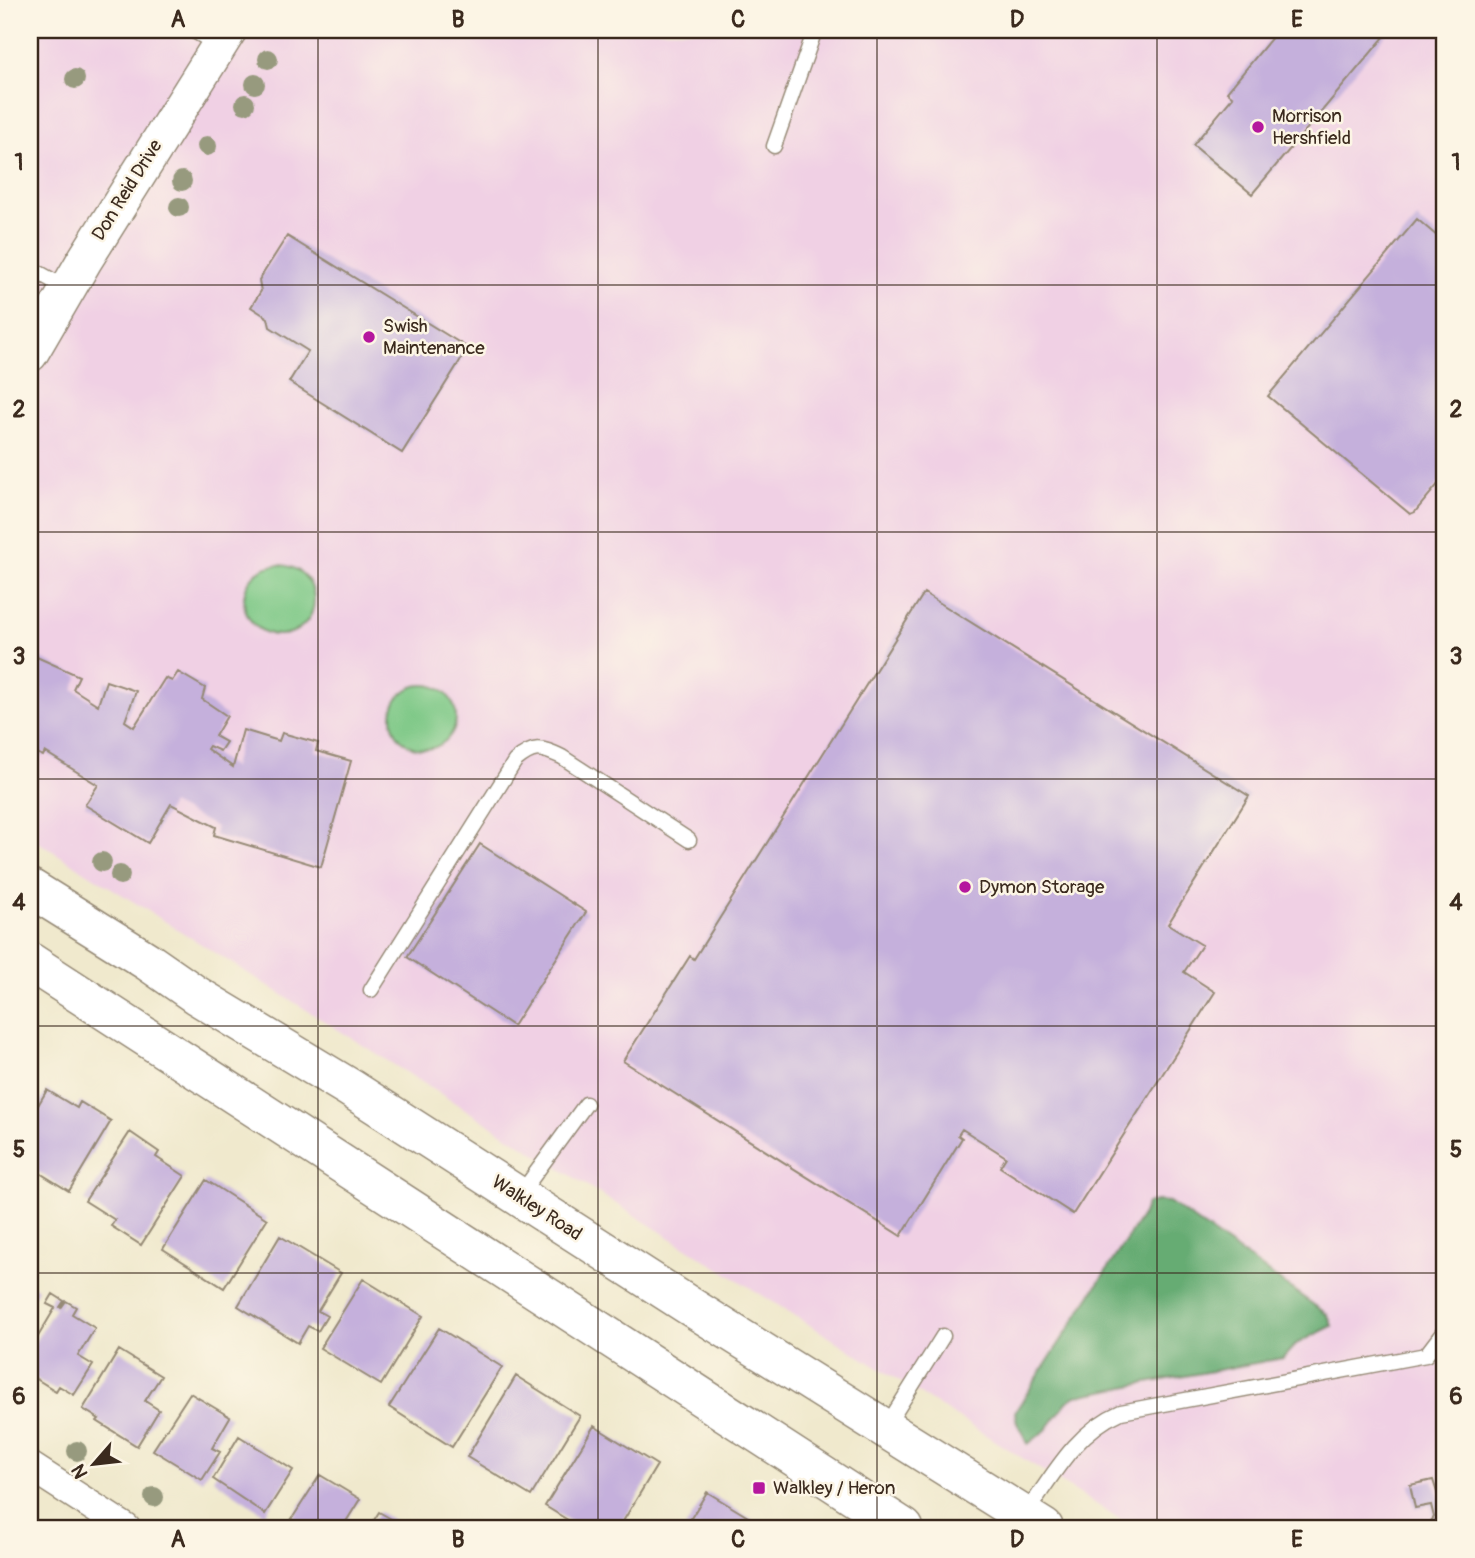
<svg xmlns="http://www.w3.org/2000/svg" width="1475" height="1558" viewBox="0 0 1475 1558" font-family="Pangolin,sans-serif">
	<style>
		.built { fill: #f0d0e4 }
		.green { fill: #7dc886; stroke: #5c7952; stroke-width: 2 }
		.forest { fill: #66ac73; stroke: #506b48; stroke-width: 2 }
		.building { fill: #c5b0dc }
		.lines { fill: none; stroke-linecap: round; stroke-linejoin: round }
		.service-casing { stroke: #968a76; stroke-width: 17 }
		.minor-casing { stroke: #968a76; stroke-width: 31 }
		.tertiary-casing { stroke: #968a76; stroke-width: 38 }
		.primary-casing { stroke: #968a76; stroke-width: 41 }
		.service { stroke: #fff; stroke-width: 14 }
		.minor { stroke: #fff; stroke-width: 28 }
		.tertiary { stroke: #fff; stroke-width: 35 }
		.primary { stroke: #fff; stroke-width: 38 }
		.tree { fill: #979a7e }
		.grid { fill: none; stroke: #3b2a1e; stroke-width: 2; stroke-opacity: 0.55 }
		.poi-dot { fill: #b5179e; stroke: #fcf5e5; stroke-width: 2.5 }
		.labels { text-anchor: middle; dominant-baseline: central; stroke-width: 5; stroke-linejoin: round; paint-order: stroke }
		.poi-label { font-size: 19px; fill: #3b2a1e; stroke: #fcf5e5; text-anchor: start }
		.street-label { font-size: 19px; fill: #3b2a1e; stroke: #fcf5e5 }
		.neatline { fill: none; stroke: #3b2a1e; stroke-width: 2.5 }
		.grid-label { font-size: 23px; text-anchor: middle; font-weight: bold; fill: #3b2a1e }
	</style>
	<rect width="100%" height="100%" fill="#fcf5e5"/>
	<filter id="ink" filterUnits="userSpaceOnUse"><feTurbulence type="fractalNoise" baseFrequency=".0143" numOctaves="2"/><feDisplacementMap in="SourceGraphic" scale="14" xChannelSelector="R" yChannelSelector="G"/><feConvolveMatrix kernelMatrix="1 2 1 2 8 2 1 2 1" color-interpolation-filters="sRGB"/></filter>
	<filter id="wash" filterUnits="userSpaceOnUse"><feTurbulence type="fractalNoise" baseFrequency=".00686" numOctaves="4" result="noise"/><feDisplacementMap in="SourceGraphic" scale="28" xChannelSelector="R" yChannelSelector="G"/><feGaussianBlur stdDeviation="1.57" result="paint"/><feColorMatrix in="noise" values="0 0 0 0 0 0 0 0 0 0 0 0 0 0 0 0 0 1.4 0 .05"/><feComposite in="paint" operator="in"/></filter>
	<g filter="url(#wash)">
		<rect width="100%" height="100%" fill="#f0e9cd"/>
		<!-- built -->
		<path class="built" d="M30,30H1445V1528H1134L30,837Z"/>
		<!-- green -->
		<path class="green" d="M244 600a35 35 0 1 1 70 0a35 35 0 1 1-70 0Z
			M392 717a32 32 0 1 1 64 0a32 32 0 1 1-64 0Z"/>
		<!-- forest -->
		<path class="forest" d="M1157,1201L1169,1202L1328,1315L1332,1326L1296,1344L1283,1358L1076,1396L1067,1402L1046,1430L1028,1444L1017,1423L1015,1412L1143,1214L1147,1203Z"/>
		<g id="blocks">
			<!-- building -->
			<path class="building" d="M1278,30H1390L1252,194L1193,145L1233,97L1227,92Z
				M1417,219L1445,243V476L1415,512L1410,514L1268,396Z
				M287,236L468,348L402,453L289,382L308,351L270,327L268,318L251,307L261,291L259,280Z
				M924,593L1249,796L1168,924L1202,945L1184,972L1215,992L1073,1214L1000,1167L1006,1157L962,1129L958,1135L962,1138L901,1236L623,1061L690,956L694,959Z
				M30,654L79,676L73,689L98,705L106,681L136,691L125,721L134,727L165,678L172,681L178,672L205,688L202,699L227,716L215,736L226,742L220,751L209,746L207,749L233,767L243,730L279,741L282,733L318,743L316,751L351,761L321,867L214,835L216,827L171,804L148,843L85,805L98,785L45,752L43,756L30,750Z
				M480,844L586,912L513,1026L407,957Z
				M47,1090L77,1108L80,1102L111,1121L69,1191L38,1172L35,1178L30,1175V1119Z
				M130,1132L159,1152L156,1157L185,1176L141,1245L111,1226L115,1220L85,1201Z
				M206,1180L267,1219L224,1288L163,1249Z
				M280,1236L341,1273L318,1311L327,1316L318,1331L308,1326L298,1343L238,1306Z
				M363,1279L423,1316L381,1385L320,1348Z
				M30,1283L38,1289L30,1303Z
				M53,1294L64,1301L60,1307L61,1308L66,1301L76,1307L72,1314L95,1328L78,1356L93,1365L74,1395L59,1386L56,1391L30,1375V1350L55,1308L47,1304Z
				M439,1328L502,1367L452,1447L389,1407Z
				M119,1350L161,1376L145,1401L159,1410L137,1446L97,1421L99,1419L83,1409Z
				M516,1376L580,1416L531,1496L467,1457Z
				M190,1393L230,1417L212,1448L220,1452L202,1480L153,1450Z
				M594,1426L657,1465L619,1528H581L545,1506Z
				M239,1436L293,1470L265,1514L213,1479Z
				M320,1475L360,1499L342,1528H286Z
				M1433,1480L1442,1508L1445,1503V1528H1426L1434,1517L1431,1505L1415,1508L1410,1485Z
				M707,1492L753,1520L748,1528H685Z
				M379,1512L407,1528H369Z"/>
		</g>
	</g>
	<g filter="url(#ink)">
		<use href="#blocks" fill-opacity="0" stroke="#968a76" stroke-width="2"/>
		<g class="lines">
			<defs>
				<path id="service" d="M192,30L218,45
					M774,146L815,30
					M30,268L68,289
					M371,990L515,761C534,745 540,747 562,757L689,840
					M519,1196L586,1104
					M886,1427L943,1336
					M1025,1515C1053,1475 1075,1432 1121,1412L1426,1355L1445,1330"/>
				<path id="minor" d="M30,1466L126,1528"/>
				<path id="tertiary" d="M30,354L84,261L229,30"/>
				<path id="primary" d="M30,888L147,961L196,995L350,1088L688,1305L1044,1528
					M30,962L904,1528"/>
			</defs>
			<!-- service casing -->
			<use href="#service" class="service-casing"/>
			<!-- minor casing -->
			<use href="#minor" class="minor-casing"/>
			<!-- tertiary casing -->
			<use href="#tertiary" class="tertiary-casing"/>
			<!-- primary casing -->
			<use href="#primary" class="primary-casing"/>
			<!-- service -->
			<use href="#service" class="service"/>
			<!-- minor -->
			<use href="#minor" class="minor"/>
			<!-- tertiary -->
			<use href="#tertiary" class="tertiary"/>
			<!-- primary -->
			<use href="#primary" class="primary"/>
		</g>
		<!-- trees -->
		<g class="tree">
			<circle cx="268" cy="59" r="10"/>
			<circle cx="75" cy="79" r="10"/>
			<circle cx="255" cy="84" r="10"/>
			<circle cx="245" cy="104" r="10"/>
			<circle cx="207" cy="146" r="10"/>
			<circle cx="182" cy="181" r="10"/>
			<circle cx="179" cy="207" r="10"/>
			<circle cx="102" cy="862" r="10"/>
			<circle cx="120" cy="875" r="10"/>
			<circle cx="77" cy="1451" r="10"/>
			<circle cx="154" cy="1497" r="10"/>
		</g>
	</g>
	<!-- grid -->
	<path class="grid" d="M318,30V1528M598,30V1528M877,30V1528M1157,30V1528M30,285H1445M30,532H1445M30,779H1445M30,1026H1445M30,1273H1445"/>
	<!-- markers -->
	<g class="poi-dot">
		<circle cx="1258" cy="127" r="7"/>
		<circle cx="369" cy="337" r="7"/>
		<circle cx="965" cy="887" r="7"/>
		<rect x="752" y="1481" width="14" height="14" rx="3.5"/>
	</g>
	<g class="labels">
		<!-- poi labels -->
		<g class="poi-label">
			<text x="1272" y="116">Morrison<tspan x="1272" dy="22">Hershfield</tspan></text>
			<text x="383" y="326">Swish<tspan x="383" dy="22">Maintenance</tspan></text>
			<text x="979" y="887">Dymon Storage</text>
			<text x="773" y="1488">Walkley / Heron</text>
		</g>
		<!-- street labels -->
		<g class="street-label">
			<text transform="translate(127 190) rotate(-58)">Don Reid Drive</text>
			<text transform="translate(537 1208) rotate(33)">Walkley Road</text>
		</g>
	</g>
	<!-- margin -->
	<rect width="1475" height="1558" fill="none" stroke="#fcf5e5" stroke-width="77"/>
	<!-- north arrow -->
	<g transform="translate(94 1464) rotate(242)" stroke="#fcf5e5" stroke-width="5" paint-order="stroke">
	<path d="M0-5L12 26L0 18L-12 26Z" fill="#3b2a1e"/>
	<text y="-10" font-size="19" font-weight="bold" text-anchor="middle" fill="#3b2a1e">N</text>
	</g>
	<rect x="38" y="38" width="1398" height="1482" class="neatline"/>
	<g class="grid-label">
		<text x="178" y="27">A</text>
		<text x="458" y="27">B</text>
		<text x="738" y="27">C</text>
		<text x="1017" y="27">D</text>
		<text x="1297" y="27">E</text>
		<text x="19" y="170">1</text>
		<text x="1456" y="170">1</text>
		<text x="19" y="417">2</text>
		<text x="1456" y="417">2</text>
		<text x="19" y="664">3</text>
		<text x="1456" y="664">3</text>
		<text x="19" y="910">4</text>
		<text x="1456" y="910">4</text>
		<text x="19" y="1157">5</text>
		<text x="1456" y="1157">5</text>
		<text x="19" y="1404">6</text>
		<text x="1456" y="1404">6</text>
		<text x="178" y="1547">A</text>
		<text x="458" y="1547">B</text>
		<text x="738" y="1547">C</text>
		<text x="1017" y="1547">D</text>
		<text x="1297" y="1547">E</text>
	</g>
</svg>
